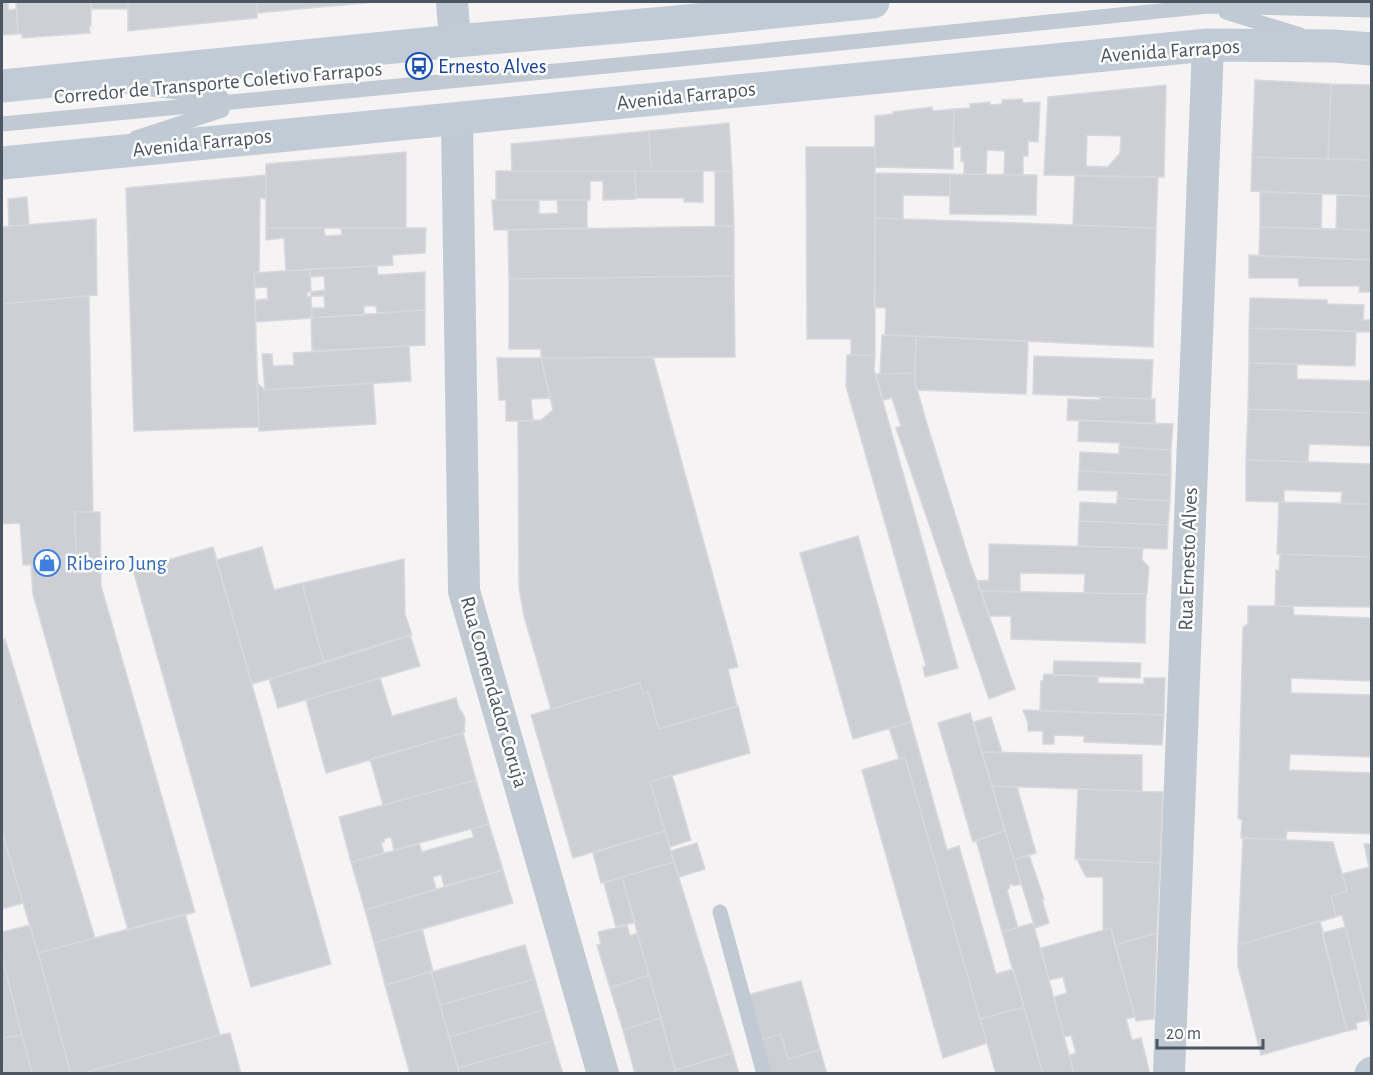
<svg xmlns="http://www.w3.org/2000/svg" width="1373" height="1075" viewBox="0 0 1373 1075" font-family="'Alegreya Sans',sans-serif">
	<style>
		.building { fill: #cdcfd5; stroke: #d7d9de; stroke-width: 1.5; fill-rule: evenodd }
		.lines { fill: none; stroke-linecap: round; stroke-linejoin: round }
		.service { stroke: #c1cad2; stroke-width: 15 }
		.minor { stroke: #c1cad2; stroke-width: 32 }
		.secondary { stroke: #c1cbd6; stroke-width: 33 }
		.labels { text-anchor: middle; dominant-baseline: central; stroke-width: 5; stroke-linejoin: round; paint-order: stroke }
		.street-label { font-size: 21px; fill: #4a5661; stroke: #fff }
		.transit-label { font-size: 21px; fill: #164399; stroke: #fff; text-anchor: start }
		.shop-label { font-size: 21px; fill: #366cbe; stroke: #fff; text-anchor: start }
	</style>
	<rect width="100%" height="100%" fill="#f5f3f3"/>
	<!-- building -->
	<path class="building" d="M2,2H8V10L17,9L18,34L2,35Z
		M16,2H91V26L89,27L90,33L22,38V34H18Z
		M91,2H128V9H91Z
		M128,2H257V18L128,31Z
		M257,2H375L257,13Z
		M1255,80L1331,84L1328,159L1252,157Z
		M1331,84L1372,85V160L1328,159Z
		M1166,85L1164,177L1044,175L1048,97ZM1087,135L1121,136L1120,153L1108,167L1086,166Z
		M1022,99L1023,103L1040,102L1038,142L1028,141V156H1023V175H1004L1005,151L987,150L986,174H964V161H961V147H953L954,109L970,108V104L990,102V105L1002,104V100Z
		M932,107L933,111L954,109L953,169L875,167V116L893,114V112Z
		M729,123L732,171H651L649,131Z
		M649,131L651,171H512L511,144Z
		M806,147H875V355H851V339H807Z
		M406,152V228H266V164Z
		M1252,157L1372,160V196L1251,191Z
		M496,171H635L636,199L603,200V181H590V200H496Z
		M635,171H703V202H684V198H636Z
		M715,171H732L734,226H715Z
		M875,173L950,174V196L903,195V219L875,218Z
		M950,174L1037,175L1036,215L950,214Z
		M266,175V199L260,198L259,272L254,273L259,427L134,431L126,188Z
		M1075,176L1158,177L1156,228L1073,225Z
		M1260,192L1322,194L1321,229L1260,227Z
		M1337,195L1372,196V230L1336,229Z
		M27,197L29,225L9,226L8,199Z
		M492,200H539V214L558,213L557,200H587V228L494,230Z
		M875,218L1156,228L1153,347L885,335L886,308L874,307Z
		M96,219L97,295L2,304V227Z
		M734,226V276L509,279L508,230Z
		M1260,227L1372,230V260L1259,256Z
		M266,228H324L325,236L342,235L341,228H426L425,253L392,255L393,265L286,271L284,238L266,240Z
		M1249,255L1372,260V292H1359L1360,286H1299L1298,278H1249Z
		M377,266L378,275L425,272V310L377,313L376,306H364V315L312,318V308H325L324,296H311V292L325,290L324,276L310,277V269Z
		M310,269L311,292H307V297L311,296L312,318L256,322L255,300L268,299L267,287L255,288L254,273Z
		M734,276L735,357L541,358V349H509V279Z
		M89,296L93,512H75L76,557H60V563L23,565L20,523L2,524V304Z
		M1250,298L1327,300V304L1364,305L1363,320H1370V332L1249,328Z
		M425,310V345L312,351L311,318Z
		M1249,328L1356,331L1355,366L1249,363Z
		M882,335L916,336L915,373L880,374Z
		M916,336L1028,341L1026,394L917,390L915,382Z
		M409,346L411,381L265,390L262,354H272L273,366L294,365L293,353Z
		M847,355H875L874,370L958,668L925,677L923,667L926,666L846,386Z
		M1034,356L1153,360L1151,399L1033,394Z
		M653,357L738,667L728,669L737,706L659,729L648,692L643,694L640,683L551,709L524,616L519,588L518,421L541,420L553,410L541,358Z
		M497,358H541L550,398L531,399L533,421H506V400H499Z
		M1249,363L1297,364V379L1370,381L1372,366V413L1248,409Z
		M915,373V382L927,424L970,562L1015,689L989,699L896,428L901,426L892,398L883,400L876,374Z
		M257,383L265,390L373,383L376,424L259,431Z
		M1100,397L1155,399V424L1067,420L1068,399L1100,400Z
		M1248,409L1372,413V464L1371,446L1309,444L1308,462L1246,460Z
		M1079,420L1173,424L1171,450L1119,447L1120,443L1078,441Z
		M1119,447L1171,450V475L1079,471L1080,452L1119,454Z
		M1246,460L1372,464V504H1341L1342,492L1284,490V502L1246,501Z
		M1079,471L1171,475L1170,501L1117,498L1118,491L1078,490Z
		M1117,498L1170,501L1168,525L1079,521L1080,502L1117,504Z
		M1279,502L1372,504V557L1277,554Z
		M75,512H100L101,586L195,912L128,930L33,594L31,565L60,563V557H76Z
		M1079,521L1168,525L1167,549L1078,546Z
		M858,536L911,722L853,739L800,553Z
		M989,544L1143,548L1142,560L1149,567L1147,594L1084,593L1085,574L1020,573V592L981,591L977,581L989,580Z
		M213,547L331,964L251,987L133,570Z
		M262,547L274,590L302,583L324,663L252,684L216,560Z
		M1280,554L1372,557V607L1275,606L1276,570H1279Z
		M404,559L405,614L412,635L324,663L302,583Z
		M981,591L1146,594L1145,643L1011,639V616H990Z
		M1248,606H1293L1294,615L1372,618V681L1291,678V693L1372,695V757L1290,754L1289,770L1372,773V834L1287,831L1286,840L1241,838L1242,820L1238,818L1243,627L1248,624Z
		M410,635L420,666L278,708L269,679Z
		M5,639L95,938L38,953L2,832V641Z
		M1054,661L1141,663L1140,678L1053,675Z
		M1044,674L1098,676V683L1144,684V678H1165L1164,715L1040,711L1041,681H1043Z
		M380,678L392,716L456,698L459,709L462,712L465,719V723L464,727L465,732L326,773L306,700Z
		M640,683L643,694L648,692L659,729L738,706L750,753L650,782L665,831L573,858L531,715Z
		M1023,710L1164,715L1162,745L1084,742V736L1054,735V744H1043V731H1028V723Z
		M970,713L1005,831L973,842L938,723Z
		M991,717L1002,752H982L974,722Z
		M911,722L947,850L959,846L996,974L1013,969L1024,1007L980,1019L905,757L899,759L889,728Z
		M463,733L476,780L383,805L370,759Z
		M982,752L1142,755V791L992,786Z
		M905,757L987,1043L943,1058L862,770Z
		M672,775L691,840L670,847L650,782Z
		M476,780L489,824L394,850L391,837L384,839V842L381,843L384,853L351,862L339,817Z
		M992,786L1017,787L1036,853L1014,860Z
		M1078,789L1163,792L1160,863L1075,859Z
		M489,824L503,870L444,886L441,874L433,877L436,889L365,910L351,862L419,844L422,852L474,837L471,829Z
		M665,831L674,862L601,883L593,853Z
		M1005,831L1021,884L1013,886L1012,884L1009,885L1010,888L1007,890L1018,928L1002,932L976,840Z
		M2,832L23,903L2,909Z
		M1243,838L1333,842L1347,891L1331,896L1336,917L1238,945Z
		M697,843L705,869L679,877L671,851Z
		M1364,844H1372V1024L1370,1025L1342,915L1336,917L1331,896L1347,891L1342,874L1369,867Z
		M1029,855L1044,899H1042L1049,923L1035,928L1014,860Z
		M1077,859L1160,863L1157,933L1115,945L1111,928L1103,930V877H1086Z
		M674,862L733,1053L675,1070L622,877Z
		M503,870L513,903L374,943L365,910Z
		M622,877L635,922L616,927L604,883Z
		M185,914L220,1035L80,1074H71L38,953Z
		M1320,921L1347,1031L1261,1055L1238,966V945Z
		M1033,923L1049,980L1074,1074H1043L1002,932Z
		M30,925L38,953L71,1074H32L2,957V932Z
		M627,925L630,936L637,933L649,975L610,988L597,945L601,944L598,932Z
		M1345,927L1369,1020L1356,1023L1357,1029L1347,1031L1322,933Z
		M1111,928L1135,1017L1126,1019L1132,1040L1141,1038L1150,1074H1074L1069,1055L1076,1053L1071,1035L1064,1037L1054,997L1067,993L1063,977L1049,980L1041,948Z
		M422,929L433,971L385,985L374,943Z
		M1157,933L1154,1019L1136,1021L1115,945Z
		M525,945L535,979L440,1005L431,972Z
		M2,957L22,1035L2,1038Z
		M431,972L458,1068L459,1074H410L385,985Z
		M649,975L661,1018L623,1030L610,988Z
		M535,979L544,1010L449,1037L440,1005Z
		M801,981L820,1050L788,1059L781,1034L760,1040L747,995Z
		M1024,1007L1043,1074H996L980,1019Z
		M544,1010L553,1041L458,1068L449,1037Z
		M661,1018L676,1074H635L623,1030Z
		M230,1033L241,1074H80L220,1035Z
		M781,1034L788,1059L820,1050L827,1074H769L760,1040Z
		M22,1035L32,1074H4L2,1063V1038Z
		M553,1041L563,1074H459L458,1068Z
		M733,1053L739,1074H676L675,1070Z"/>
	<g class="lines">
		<!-- service -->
		<path class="service" d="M1226,12L1300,35
			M126,86L221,97
			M2,124L701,57L1209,6L1372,10
			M136,138L222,110
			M720,912L764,1074"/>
		<!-- minor -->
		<path class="minor" d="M452,2L455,41
			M457,119L464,591L603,1074
			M1169,1074L1208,45"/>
		<!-- secondary -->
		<path class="secondary" d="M2,86L455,41L666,23L873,2
			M2,163L1208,45L1334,46L1372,49
			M1371,1074L1372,1073"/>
	</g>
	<!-- icons -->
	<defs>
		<symbol id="bus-ring" viewBox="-11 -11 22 22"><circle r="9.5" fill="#fff" stroke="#1a4fb4" stroke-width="1.5"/><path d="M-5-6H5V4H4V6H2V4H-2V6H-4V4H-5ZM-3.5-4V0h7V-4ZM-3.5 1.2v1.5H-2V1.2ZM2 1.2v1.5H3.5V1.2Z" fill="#1a4fb4"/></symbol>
		<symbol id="shop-ring" viewBox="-11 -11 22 22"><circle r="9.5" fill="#fff" stroke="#3f7fe0" stroke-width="1.5"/><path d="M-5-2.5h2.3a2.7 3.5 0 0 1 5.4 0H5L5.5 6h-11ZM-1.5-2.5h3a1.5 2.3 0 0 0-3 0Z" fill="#3f7fe0"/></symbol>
	</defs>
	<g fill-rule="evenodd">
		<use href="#bus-ring" x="404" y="51" width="30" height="30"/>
		<use href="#shop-ring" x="32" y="548" width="30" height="30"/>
	</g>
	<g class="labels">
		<!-- street labels -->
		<g class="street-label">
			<text transform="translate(1170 51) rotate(-4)">Avenida Farrapos</text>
			<text transform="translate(218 83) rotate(-5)">Corredor de Transporte Coletivo Farrapos</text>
			<text transform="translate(686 96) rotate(-6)">Avenida Farrapos</text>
			<text transform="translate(202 143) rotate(-6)">Avenida Farrapos</text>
			<text transform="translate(1188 559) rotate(-88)">Rua Ernesto Alves</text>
			<text transform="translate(494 692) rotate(74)">Rua Comendador Coruja</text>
		</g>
		<!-- transit labels -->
		<g class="transit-label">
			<text x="438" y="66">Ernesto Alves</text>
		</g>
		<!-- shop labels -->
		<g class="shop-label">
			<text x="66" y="563">Ribeiro Jung</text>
		</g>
	</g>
	<!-- border -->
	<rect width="1373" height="1075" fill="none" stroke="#4a5661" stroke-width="6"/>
	<!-- scale -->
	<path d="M1157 1039v9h106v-9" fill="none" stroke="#4a5661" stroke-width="3"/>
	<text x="1166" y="1039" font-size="18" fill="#4a5661" stroke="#ffffff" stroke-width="4.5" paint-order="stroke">20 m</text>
</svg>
